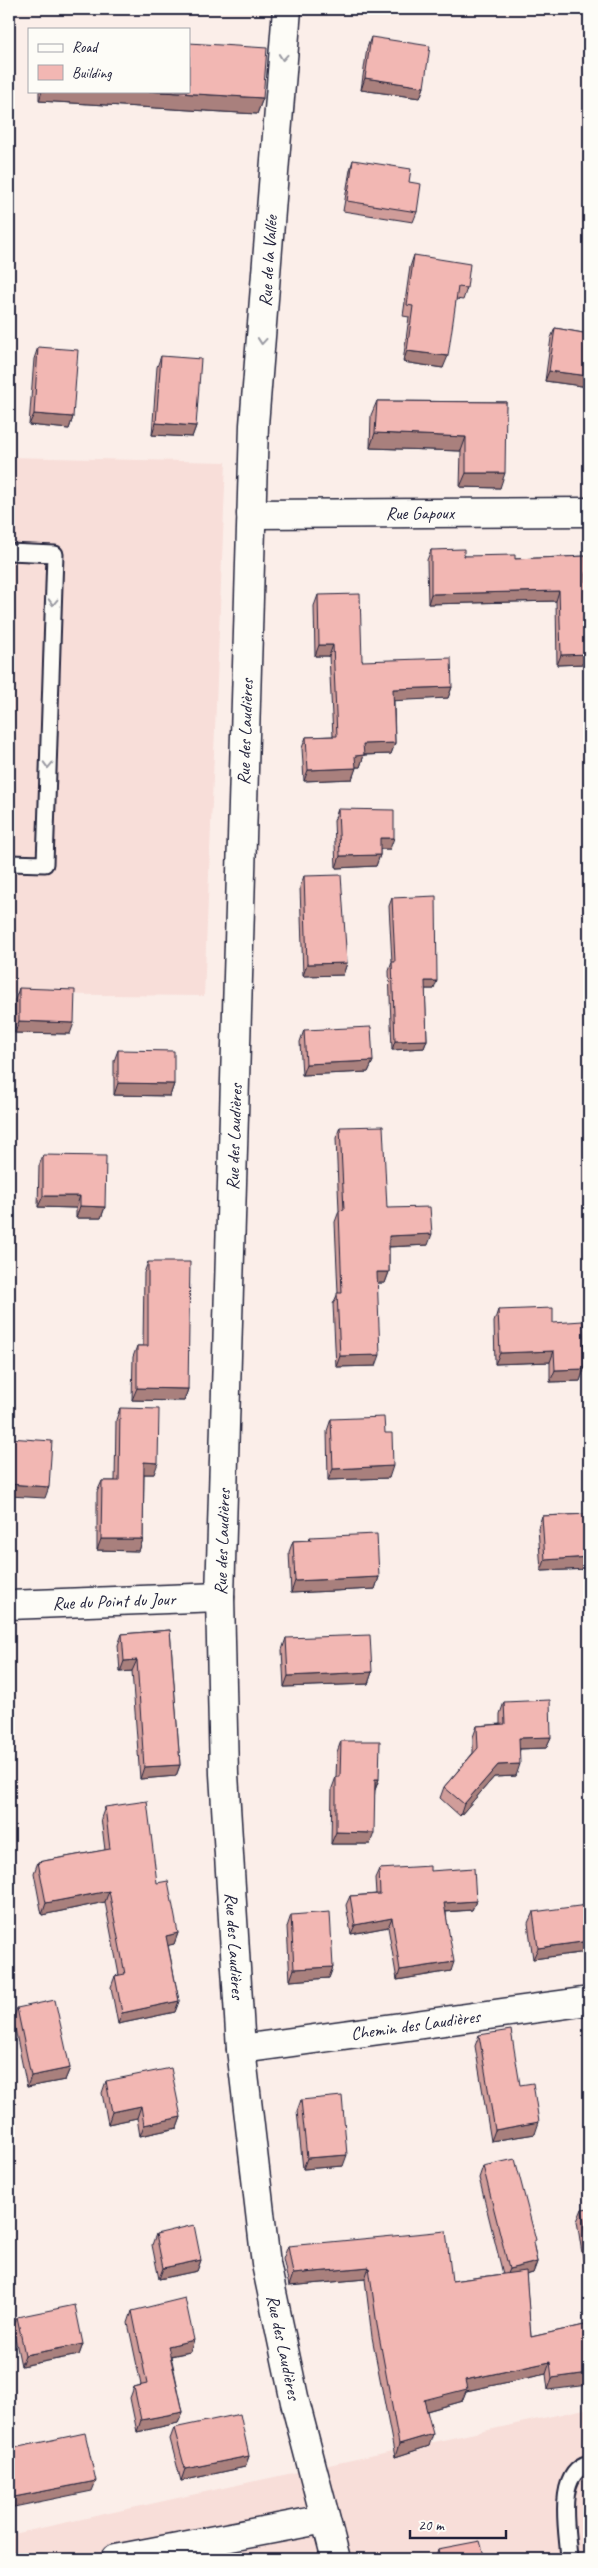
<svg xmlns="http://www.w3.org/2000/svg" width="598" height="2568" viewBox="0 0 598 2568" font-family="Caveat,sans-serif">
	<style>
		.built { fill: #f8ded9 }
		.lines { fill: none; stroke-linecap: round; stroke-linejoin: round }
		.service-casing { stroke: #22223b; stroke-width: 19 }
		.minor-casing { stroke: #22223b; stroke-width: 31 }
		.service { stroke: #fdfcf7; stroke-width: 15 }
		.minor { stroke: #fdfcf7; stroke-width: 28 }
		.wall { fill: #d09d9a; stroke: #22223b }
		.shaded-wall { fill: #a9807d; stroke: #22223b }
		.building { fill: #f2b7b3; stroke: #22223b }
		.oneway { stroke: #9a9aa2 }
		.labels { text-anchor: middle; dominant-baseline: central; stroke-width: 4.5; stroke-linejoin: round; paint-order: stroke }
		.street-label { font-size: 18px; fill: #22223b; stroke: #fdfcf7 }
	</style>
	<rect width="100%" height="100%" fill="#fbeee9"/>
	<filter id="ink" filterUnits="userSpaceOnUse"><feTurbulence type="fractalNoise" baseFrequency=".02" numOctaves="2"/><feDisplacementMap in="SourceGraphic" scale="10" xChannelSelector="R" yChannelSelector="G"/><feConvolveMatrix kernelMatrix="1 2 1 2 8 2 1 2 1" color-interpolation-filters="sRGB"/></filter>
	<g filter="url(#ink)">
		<!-- built -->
		<path class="built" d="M9,457L226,462L204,996L9,994Z
			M589,2408V2559H9V2535Z"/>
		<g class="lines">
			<defs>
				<path id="service" d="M9,552L55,554L45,864L9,863
					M569,2559C568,2533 554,2473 589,2464"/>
				<g id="minor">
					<path id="s1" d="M287,9L254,425L220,1597L224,1774L241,2049L266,2264L295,2402L336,2559"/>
					<path id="s2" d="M251,514L589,512"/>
					<path id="s3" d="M9,1605L220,1597"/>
					<path id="s4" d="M241,2049L589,2001"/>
					<path d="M115,2559L325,2519"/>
				</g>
			</defs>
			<!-- service casing -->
			<use href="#service" class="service-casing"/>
			<!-- minor casing -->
			<use href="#minor" class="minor-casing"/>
			<!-- service -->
			<use href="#service" class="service"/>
			<!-- minor -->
			<use href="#minor" class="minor"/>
		</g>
		<!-- wall -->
		<path class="wall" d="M371,37L424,87L420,98L361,90L367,48Z
			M39,91H189L263,98L257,114L39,101Z
			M353,160L409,182L417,212L413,222L343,211L350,170Z
			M414,255L467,288L463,300L456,299L443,368L403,362L409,317L403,316L410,267Z
			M555,328L589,334V387L545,381L551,338Z
			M38,347L73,417L69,429L29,425L34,359Z
			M161,356L196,426L192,437L152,435L157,367Z
			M377,401L506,402L500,488L460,487L461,451L370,448L371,415Z
			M431,550L464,556L515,559L586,556L588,654L584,664L557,665L556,601L428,604L427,560Z
			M318,595L362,661L452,687L448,698L394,700L395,743L391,754L364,755L360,767H356L352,779L304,781L302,748L306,737L333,736L329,656H315L314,606Z
			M338,809L390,849H380V855L376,866L336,868L334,821Z
			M304,876L347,963L343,975L303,976L300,887Z
			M392,898L434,989H425L427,1040L424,1048L392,1050L389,971L392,962L389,906Z
			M19,988L70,1034L15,1033V1000Z
			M304,1030L373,1061L368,1072L302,1075L300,1042Z
			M118,1050L174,1084L170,1096L114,1095V1061Z
			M340,1127L387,1208L428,1245L389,1247V1272L385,1283H377L376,1366L336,1367L333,1304L338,1293L335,1222L339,1211L336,1138Z
			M43,1155L105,1207L101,1218H76V1208L38,1207L39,1166Z
			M148,1262L188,1389L184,1401L132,1400L133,1357L137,1346H143L144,1273Z
			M498,1310L553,1323L584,1369L580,1381L550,1382V1362L495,1364L494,1322Z
			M120,1408L154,1474H144L143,1539L139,1551L97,1550V1492L102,1481H115L116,1420Z
			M331,1419L385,1433L389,1478L328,1480L327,1431Z
			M589,1514V1569L541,1571L538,1528L542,1516Z
			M310,1537L379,1577L375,1589L291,1593L289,1552L293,1541L309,1540Z
			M170,1630L180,1765L176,1776L140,1779L132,1671L120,1672L118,1645L122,1634Z
			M286,1638L372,1672L368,1684L284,1687L282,1650Z
			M504,1702L551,1737L546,1748L520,1749L516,1776L494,1777L460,1816L440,1798L444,1787L473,1753V1737L477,1726L500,1724V1714Z
			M341,1741L379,1779L375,1790L370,1844H331L332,1788L336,1777L337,1752Z
			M105,1807L157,1883L178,1933L174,1944L168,1945L179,2001L175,2012L118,2024L111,1987L115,1976L119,1975L105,1902L42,1915L34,1873L38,1862L105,1850L101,1818Z
			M379,1869L430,1871L476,1901L472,1910L446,1912L451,1971L397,1980L388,1927L351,1934L346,1905L350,1896L376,1894L375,1878Z
			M533,1912L587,1952L533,1959L528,1923Z
			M291,1915L333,1967L329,1978L290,1981L287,1927Z
			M17,2008L70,2068L65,2080L27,2087L13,2019Z
			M479,2035L535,2134L491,2141L475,2046Z
			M106,2081L181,2117L177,2128L140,2136L137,2118L108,2124L102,2093Z
			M301,2100L343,2166L303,2169L297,2111Z
			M483,2166L534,2247L537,2262L533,2273L526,2275L531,2337L589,2324L548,2390L546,2374L466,2391L462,2401L427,2411L429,2446L395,2457L372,2337L365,2279L289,2286L283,2259L288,2246L452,2281L503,2274L479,2178Z
			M589,2208V2298L577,2221L582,2209Z
			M156,2234L201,2260L197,2271L159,2279L152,2245Z
			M132,2311L190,2352L171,2356L183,2412L178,2423L137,2432L130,2398L134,2387L141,2385L128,2323Z
			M17,2317L83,2344L79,2355L21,2366L13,2328Z
			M174,2428L249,2456L245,2467L181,2481L170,2439Z
			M438,2549L485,2559H435Z"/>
		<!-- shaded-wall -->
		<path class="shaded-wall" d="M365,78L424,87L420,98L361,90Z
			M42,91H145L263,98L257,114L39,101Z
			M407,351L448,356L443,368L403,362Z
			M549,371L589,376V387L545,381Z
			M34,414L73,417L69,429L29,425Z
			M156,423L196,426L192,437L152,435Z
			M375,433L466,437L461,451L370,448Z
			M466,473H505L500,488L460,487Z
			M559,591L556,601L428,604L431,594Z
			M319,645H333L329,656H315Z
			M588,654L584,664L557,665L561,655Z
			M452,687L448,698L389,701L393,689Z
			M395,743L391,754L359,755L363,744Z
			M364,755L360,767H351L355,756Z
			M356,768L352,779L304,781L308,770Z
			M380,838H394L390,849H376Z
			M380,855L376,866L336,868L340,856Z
			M347,963L343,975L303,976L307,964Z
			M425,981H437L434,989H422Z
			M19,1021L74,1023L70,1034L15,1033Z
			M427,1040L424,1048L392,1050L395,1041Z
			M373,1061L368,1072L302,1075L306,1064Z
			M118,1083L174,1084L170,1096L114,1095Z
			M43,1196H80L76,1208L38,1207Z
			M80,1206L105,1207L101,1218H76Z
			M432,1234L428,1245L385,1247L389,1236Z
			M377,1272H389L385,1283H373Z
			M554,1351L550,1362L495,1364L500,1353Z
			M380,1355L376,1366L336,1367L340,1356Z
			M584,1369L580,1381L550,1382L555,1370Z
			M137,1388L188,1389L184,1401L132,1400Z
			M144,1462L158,1463L154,1474H140Z
			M393,1466L389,1478L328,1480L333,1469Z
			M9,1484L49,1487L45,1498L9,1496Z
			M101,1539H143L139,1551L97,1550Z
			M589,1557V1569L541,1571L545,1560Z
			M379,1577L375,1589L291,1593L295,1581Z
			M137,1660L132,1671L120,1672L124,1661Z
			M372,1672L368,1684L284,1687L288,1676Z
			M551,1737L546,1748L515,1749L519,1738Z
			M520,1764L516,1776L494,1777L460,1816L464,1804L498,1765Z
			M180,1765L176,1776L140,1779L144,1767Z
			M375,1779H379L375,1790Z
			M336,1832L374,1833L370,1844H331Z
			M109,1891L105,1902L42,1915L46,1903Z
			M476,1901L472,1910L441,1912L444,1903Z
			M392,1918L388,1927L351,1934L355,1925Z
			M178,1933L174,1944L162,1947L166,1936Z
			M589,1941V1947L587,1952L533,1959L538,1948Z
			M454,1962L451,1971L397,1980L400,1970Z
			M333,1967L329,1978L290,1981L294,1969Z
			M179,2001L175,2012L118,2024L122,2013Z
			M70,2068L65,2080L27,2087L31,2076Z
			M141,2106L137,2118L108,2124L112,2112Z
			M181,2117L177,2128L140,2136L144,2125Z
			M539,2122L535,2134L491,2141L495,2130Z
			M347,2155L343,2166L303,2169L307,2158Z
			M201,2260L197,2271L159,2279L163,2268Z
			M537,2262L533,2273L504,2280L509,2269Z
			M369,2267L365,2279L289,2286L293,2274Z
			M194,2340L190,2352L164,2357L168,2346Z
			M83,2344L79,2355L21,2366L25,2355Z
			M550,2362L546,2374L466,2391L462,2401L419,2413L424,2400L465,2380Z
			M589,2373V2385L548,2390L552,2378Z
			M183,2412L178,2423L137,2432L141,2420Z
			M433,2434L429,2446L395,2457L399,2444Z
			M249,2456L245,2467L181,2481L185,2469Z
			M96,2481L92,2491L9,2508V2498Z"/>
		<!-- building -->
		<path class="building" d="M371,37L430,46L424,87L365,78Z
			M189,43L267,48L263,98L145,91H189Z
			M353,160L411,169L409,182L421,184L417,212L347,201Z
			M414,255L470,264L467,288L458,287L448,356L407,351L413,306L407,305Z
			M555,328L589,334V376L549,371Z
			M38,347L78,350L73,417L34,414Z
			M161,356L201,359L196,426L156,423Z
			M377,401L506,402L505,473H466V437L375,433Z
			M464,549V556L515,555V559L586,556L588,654L561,655L559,591L431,594V550Z
			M360,594L362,661L451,658L452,687L393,689L395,743L363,744L364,755L355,756L356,768L308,770L306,737L337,736L333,645H319L318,595Z
			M338,809L394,810V838H380V855L340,856Z
			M341,875L347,963L307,964L304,876Z
			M436,896L437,981H425L427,1040L395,1041L392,962H395L392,898Z
			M19,988L75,990L74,1023L19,1021Z
			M371,1027L373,1061L306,1064L304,1030Z
			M118,1050L174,1051V1084L118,1083Z
			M383,1126L387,1208L430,1207L432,1234L389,1236V1272H377L380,1355L340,1356L337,1293H342L339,1211L344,1210L340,1127Z
			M43,1155L106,1156L105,1207L80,1206V1196H43Z
			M148,1262H190L188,1389L137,1388V1346H148Z
			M553,1308V1323L583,1321L584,1369L555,1370L554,1351L500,1353L498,1310Z
			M120,1408L159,1409L158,1463L144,1462L143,1539H101L102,1481H119Z
			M384,1417L385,1433H392L393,1466L333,1469L331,1419Z
			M9,1438L52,1441L49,1487L9,1484Z
			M589,1514V1557L545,1560L542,1516Z
			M377,1534L379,1577L295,1581L293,1541L311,1540L310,1537Z
			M170,1630L180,1765L144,1767L137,1660L124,1661L122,1634Z
			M370,1635L372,1672L288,1676L286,1638Z
			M550,1700L551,1737L519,1738L520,1764L498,1765L464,1804L444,1787L478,1748L477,1726L505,1724L504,1702Z
			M341,1741H380L379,1779H375L374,1833L336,1832V1777H340Z
			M147,1801L157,1883L168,1881L178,1933L166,1936L179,2001L122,2013L115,1976L125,1974L109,1891L46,1903L38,1862L110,1849L105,1807Z
			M430,1866V1871L474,1868L476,1901L444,1903L454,1962L400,1970L392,1918L355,1925L350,1896L380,1894L379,1869Z
			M587,1905L589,1922V1941L538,1948L533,1912Z
			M330,1912L333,1967L294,1969L291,1915Z
			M55,2000L70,2068L31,2076L17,2008Z
			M511,2030L520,2085L533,2083L539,2122L495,2130L479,2035Z
			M171,2068L181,2117L144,2125L141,2106L112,2112L106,2081Z
			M342,2096L347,2155L307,2158L301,2100Z
			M515,2159L536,2240L533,2242L537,2262L509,2269L483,2166Z
			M589,2208V2257L582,2209Z
			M194,2225L201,2260L163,2268L156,2234Z
			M446,2231L452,2281L526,2271L531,2337L589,2324V2373L552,2378L550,2362L465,2380L467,2389L424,2400L433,2434L399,2444L377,2325L369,2267L293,2274L288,2246Z
			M185,2298L194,2340L168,2346L183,2412L141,2420L134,2387L147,2384L132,2311Z
			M75,2305L83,2344L25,2355L17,2317Z
			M240,2414L249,2456L185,2469L174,2428Z
			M85,2433L96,2481L9,2498V2449Z
			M480,2541L485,2559H440L438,2549Z"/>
		<!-- one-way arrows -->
		<defs><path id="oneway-chevron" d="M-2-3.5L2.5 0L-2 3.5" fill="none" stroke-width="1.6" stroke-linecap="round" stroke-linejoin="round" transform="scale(1.25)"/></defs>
		<g class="oneway">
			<use href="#oneway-chevron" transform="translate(283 57) rotate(95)"/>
			<use href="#oneway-chevron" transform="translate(262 341) rotate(95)"/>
			<use href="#oneway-chevron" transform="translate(53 602) rotate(92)"/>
			<use href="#oneway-chevron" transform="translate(48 765) rotate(92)"/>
		</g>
	</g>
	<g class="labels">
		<!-- street labels -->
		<g class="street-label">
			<text transform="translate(268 261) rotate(-86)">Rue de la Vallée</text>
			<text stroke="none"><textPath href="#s2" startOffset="169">Rue Gapoux</textPath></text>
			<text transform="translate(245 732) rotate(-88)">Rue des Laudières</text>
			<text transform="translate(234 1137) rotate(-88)">Rue des Laudières</text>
			<text transform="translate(222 1542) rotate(-88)">Rue des Laudières</text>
			<text stroke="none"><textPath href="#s3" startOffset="105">Rue du Point du Jour</textPath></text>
			<text stroke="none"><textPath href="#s1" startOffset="1939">Rue des Laudières</textPath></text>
			<text stroke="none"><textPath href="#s4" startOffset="176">Chemin des Laudières</textPath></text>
			<text stroke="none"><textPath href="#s1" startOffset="2344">Rue des Laudières</textPath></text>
		</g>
	</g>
	<!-- margin -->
	<rect width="598" height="2568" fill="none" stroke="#fdfcf7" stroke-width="30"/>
	<rect x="15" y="15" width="568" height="2538" fill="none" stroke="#22223b" stroke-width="2" filter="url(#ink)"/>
	<!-- legend -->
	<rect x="28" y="28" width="162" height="65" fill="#fdfcf7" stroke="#a5a5ac"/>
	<rect x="38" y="44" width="25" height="8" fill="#fdfcf7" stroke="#a5a5ac"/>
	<text x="72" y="52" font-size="15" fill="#22223b">Road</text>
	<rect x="38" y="65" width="25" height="15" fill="#f2b7b3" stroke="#a5a5ac"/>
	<text x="72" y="78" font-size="15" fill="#22223b">Building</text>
	<!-- scale -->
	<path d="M410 2530v8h96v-8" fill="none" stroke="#22223b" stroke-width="2.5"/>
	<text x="418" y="2530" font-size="15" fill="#22223b" stroke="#fdfcf7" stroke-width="4" paint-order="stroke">20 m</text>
</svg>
